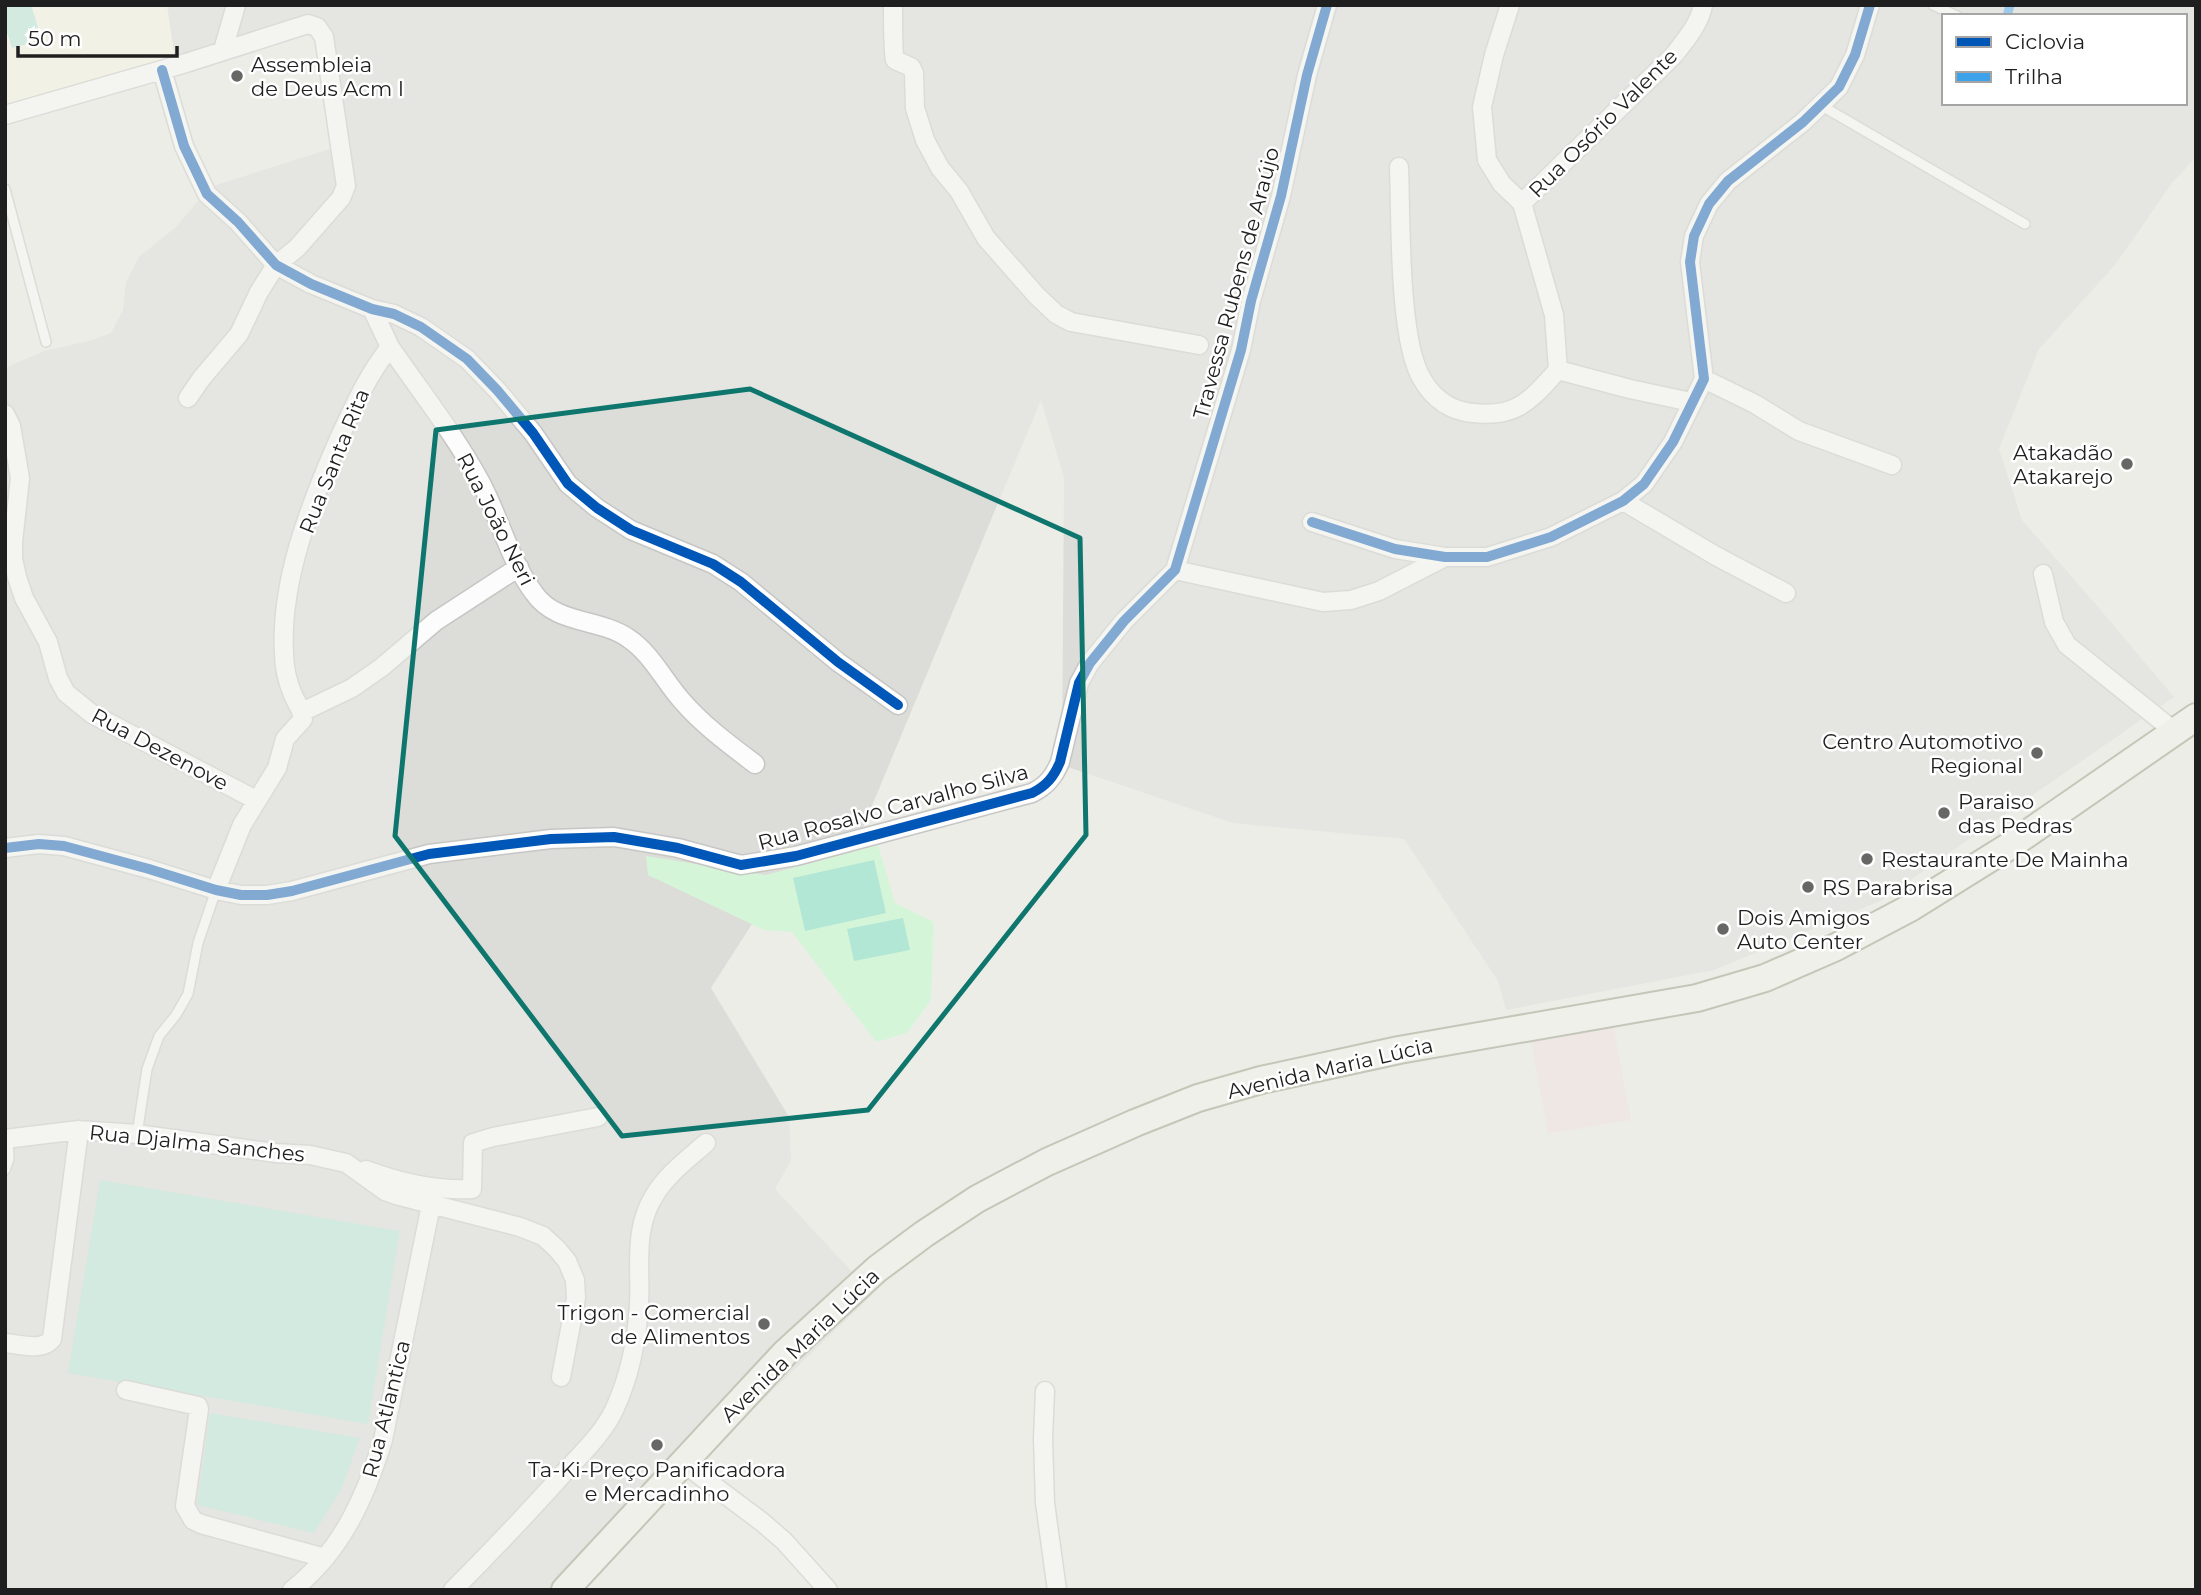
<svg xmlns="http://www.w3.org/2000/svg" width="2201" height="1595" viewBox="0 0 2201 1595" font-family="Montserrat,sans-serif">
	<style>
		.residential { fill: #dcdcd9; fill-rule: evenodd }
		.commercial { fill: #efe1dd }
		.education { fill: #f5f7e3 }
		.park { fill: #d5f5d9 }
		.pitch { fill: #b2e6d5 }
		.lines { fill: none; stroke-linecap: round; stroke-linejoin: round }
		.lane-casing { stroke: #c6c6c4; stroke-width: 12 }
		.street-casing { stroke: #c6c6c4; stroke-width: 21 }
		.secondary-casing { stroke: #93987f; stroke-width: 30 }
		.lane { stroke: #fcfcfc; stroke-width: 9 }
		.street { stroke: #fcfcfc; stroke-width: 18 }
		.secondary { stroke: #f2f4eb; stroke-width: 26 }
		.quiet { stroke: #3da2ea; stroke-width: 9; stroke-dasharray: 18 9; stroke-linecap: butt }
		.cycleway-casing { stroke: #fff; stroke-width: 15 }
		.cycleway { stroke: #0057b8; stroke-width: 10 }
		.marked { fill: none; stroke: #0f766e; stroke-width: 5; stroke-linejoin: round }
		.poi-dot { fill: #676765; stroke: #fff; stroke-width: 2.5 }
		.labels { text-anchor: middle; dominant-baseline: central; stroke-width: 5; stroke-linejoin: round; paint-order: stroke }
		.poi-label { font-size: 21px; fill: #1f1f1f; stroke: #fff; text-anchor: start }
		.street-label { font-size: 21px; fill: #1f1f1f; stroke: #fff }
	</style>
	<rect width="100%" height="100%" fill="#edede8"/>
	<!-- residential -->
	<path class="residential" d="M5,5H2196V157L2172,183L2115,265L2039,349L1999,449L2022,520L2093,601L2174,697L1880,901L1714,970L1506,1010L1498,981L1404,839L1233,823L1062,765L1064,478L1041,400L846,868L770,896L711,988L789,1117L791,1160L775,1189L873,1294L745,1417L583,1590H5V368L44,351L89,341L111,333L123,310L126,282L139,257L176,227L210,187L336,147L328,89L313,31L5,120ZM1944,16H2185V103H1944Z"/>
	<!-- commercial -->
	<path class="commercial" d="M1613,1023L1631,1120L1548,1134L1530,1038Z"/>
	<!-- education -->
	<path class="education" d="M5,5H167L175,60L5,109Z"/>
	<!-- park -->
	<path class="park" d="M878,845L895,903L934,922L931,1000L907,1033L876,1042L792,932L764,930L648,875L646,856L766,875Z"/>
	<!-- pitch -->
	<path class="pitch" d="M5,5H31L42,40L12,48L5,26Z
		M874,860L886,913L805,931L793,878Z
		M903,918L910,950L854,961L847,929Z
		M100,1180L400,1231L368,1424L68,1373Z
		M210,1413L360,1438L341,1490L314,1533L197,1505Z"/>
	<g class="lines">
		<defs>
			<path id="lane" d="M1933,5L1957,16
				M1822,106L2025,224
				M5,189L46,342
				M137,1134L147,1069L159,1036L176,1015L188,994L198,943L216,890
				M5,1170L9,1159L8,1138"/>
			<path id="street" d="M893,5C893,14 893,55 895,60L911,67L914,73L915,108L925,140L940,168L959,191L986,238L1036,295L1056,314L1071,322L1199,345
				M1510,5L1494,55L1482,107L1487,160L1502,184L1522,203
				M223,50L236,5
				M162,70L184,146L207,194L238,222L276,265L311,284L372,309L394,314L421,327L467,359L497,390L533,433L568,484L597,508L631,530L713,564L741,582L838,662L898,705
				M5,115L186,63L308,24L317,27L324,37L346,186L341,198L297,248L276,265L259,292L239,334L201,379L188,398
				M1399,167C1401,216 1398,340 1422,379C1433,398 1450,411 1473,413C1518,418 1530,400 1558,370L1554,315L1522,203
				M1522,203L1673,56C1684,42 1700,24 1703,5
				M390,347C421,392 455,435 481,483C500,519 510,561 534,593C556,625 599,618 628,638C652,654 664,681 683,702C704,726 730,745 755,764
				M1558,370L1630,389L1691,402
				M1704,379L1755,404L1799,431L1892,465
				M5,414L11,426L20,478L13,542V559L17,577L24,598L48,642L58,678L66,693L92,714L256,800
				M1623,501L1716,556L1786,593
				M1312,522L1395,549L1445,557H1487L1551,537L1623,501L1644,484L1673,442L1704,379L1690,262L1694,236L1709,204L1728,181L1803,122L1839,87L1855,55L1870,5
				M1175,570L1323,602L1351,600L1379,591L1445,557
				M2043,574L2054,622L2067,645L2174,731
				M302,712L352,688L382,667L436,621L519,567
				M5,848L39,844L64,846L149,869L216,890L241,895H267L292,891L429,854L551,839L614,837L678,848L741,865L796,856L1032,793C1046,786 1054,777 1060,762L1079,683L1090,663L1124,621L1175,570L1241,350L1251,301L1281,196L1307,75L1327,5
				M216,890L242,825L277,768L285,739L303,719C302,710 297,704 293,695C288,683 284,666 284,653C280,582 310,505 338,441C353,408 367,376 390,347L372,309
				M5,1139L79,1130L137,1134L276,1153L310,1155L346,1163L385,1191L396,1195L520,1227L543,1236L557,1249L567,1261L575,1280L576,1298L561,1377
				M366,1170C401,1183 435,1191 472,1189L473,1143L493,1137L598,1117
				M5,1343C20,1344 42,1352 52,1339L79,1130
				M126,1390L198,1406L199,1409L185,1506L193,1520L201,1524L325,1558
				M1045,1391L1043,1439L1045,1503L1057,1590
				M682,1462L762,1522L784,1541L828,1590
				M292,1590C341,1552 365,1498 383,1440L431,1205
				M453,1590C491,1552 527,1514 563,1474C581,1454 604,1433 615,1408C630,1375 637,1340 639,1305C641,1267 633,1230 654,1196C667,1174 688,1159 706,1143"/>
			<path id="secondary" d="M565,1590L785,1353L877,1269L924,1234L977,1199L1047,1162L1135,1123L1198,1098L1261,1080L1399,1050L1697,998L1765,978L1836,947L1910,908L2008,847L2196,717"/>
		</defs>
		<!-- lane casing -->
		<use href="#lane" class="lane-casing"/>
		<!-- street casing -->
		<use href="#street" class="street-casing"/>
		<!-- secondary casing -->
		<use href="#secondary" class="secondary-casing"/>
		<!-- lane -->
		<use href="#lane" class="lane"/>
		<!-- street -->
		<use href="#street" class="street"/>
		<!-- secondary -->
		<use href="#secondary" class="secondary"/>
		<!-- quiet -->
		<path class="quiet" d="M2007,16L2010,5"/>
		<defs>
			<path id="cycleway" d="M162,70L184,146L207,194L238,222L276,265L311,284L372,309L394,314L421,327L467,359L497,390L533,433L568,484L597,508L631,530L713,564L741,582L838,662L898,705
				M1312,522L1395,549L1445,557H1487L1551,537L1623,501L1644,484L1673,442L1704,379L1690,262L1694,236L1709,204L1728,181L1803,122L1839,87L1855,55L1870,5
				M5,848L39,844L64,846L149,869L216,890L241,895H267L292,891L429,854L551,839L614,837L678,848L741,865L796,856L1032,793C1046,786 1054,777 1060,762L1079,683L1090,663L1124,621L1175,570L1241,350L1251,301L1281,196L1307,75L1327,5"/>
		</defs>
		<!-- cycleway casing -->
		<use href="#cycleway" class="cycleway-casing"/>
		<!-- cycleway -->
		<use href="#cycleway" class="cycleway"/>
	</g>
	<!-- marked area -->
	<path d="M0 0H2201V1595H0ZM750,389L1080,538L1086,835L868,1110L622,1136L395,836L436,430Z" fill="#edede8" fill-opacity=".55" fill-rule="evenodd"/>
	<path class="marked" d="M750,389L1080,538L1086,835L868,1110L622,1136L395,836L436,430Z"/>
	<!-- markers -->
	<g class="poi-dot">
		<circle cx="237" cy="76" r="7"/>
		<circle cx="2127" cy="464" r="7"/>
		<circle cx="2037" cy="753" r="7"/>
		<circle cx="1944" cy="813" r="7"/>
		<circle cx="1867" cy="859" r="7"/>
		<circle cx="1808" cy="887" r="7"/>
		<circle cx="1723" cy="929" r="7"/>
		<circle cx="764" cy="1324" r="7"/>
		<circle cx="657" cy="1445" r="7"/>
	</g>
	<g class="labels">
		<!-- poi labels -->
		<g class="poi-label">
			<text x="251" y="64">Assembleia<tspan x="251" dy="24">de Deus Acm I</tspan></text>
			<text x="2113" y="452" text-anchor="end">Atakadão<tspan x="2113" dy="24">Atakarejo</tspan></text>
			<text x="2023" y="741" text-anchor="end">Centro Automotivo<tspan x="2023" dy="24">Regional</tspan></text>
			<text x="1958" y="801">Paraiso<tspan x="1958" dy="24">das Pedras</tspan></text>
			<text x="1881" y="859">Restaurante De Mainha</text>
			<text x="1822" y="887">RS Parabrisa</text>
			<text x="1737" y="917">Dois Amigos<tspan x="1737" dy="24">Auto Center</tspan></text>
			<text x="750" y="1312" text-anchor="end">Trigon - Comercial<tspan x="750" dy="24">de Alimentos</tspan></text>
			<text x="657" y="1469" text-anchor="middle">Ta-Ki-Preço Panificadora<tspan x="657" dy="24">e Mercadinho</tspan></text>
		</g>
		<!-- street labels -->
		<g class="street-label">
			<text transform="translate(1603 123) rotate(-45)">Rua Osório Valente</text>
			<text transform="translate(1236 283) rotate(-75)">Travessa Rubens de Araújo</text>
			<text transform="translate(334 461) rotate(-68)">Rua Santa Rita</text>
			<text transform="translate(496 519) rotate(63)">Rua João Neri</text>
			<text transform="translate(160 749) rotate(28)">Rua Dezenove</text>
			<text transform="translate(893 807) rotate(-15)">Rua Rosalvo Carvalho Silva</text>
			<text transform="translate(1330 1068) rotate(-13)">Avenida Maria Lúcia</text>
			<text transform="translate(197 1143) rotate(6)">Rua Djalma Sanches</text>
			<text transform="translate(800 1345) rotate(-44)">Avenida Maria Lúcia</text>
			<text transform="translate(386 1409) rotate(-76)">Rua Atlantica</text>
		</g>
	</g>
	<!-- border -->
	<rect width="2201" height="1595" fill="none" stroke="#1f1f1f" stroke-width="14"/>
	<!-- legend -->
	<rect x="1942" y="14" width="245" height="91" fill="#ffffff" stroke="#a5a5a5" stroke-width="2"/>
	<rect x="1956" y="37" width="35" height="10" fill="#0057b8" stroke="#a5a5a5" stroke-width="2"/>
	<text x="2005" y="49" font-size="21" fill="#1f1f1f">Ciclovia</text>
	<rect x="1956" y="72" width="35" height="10" fill="#3da2ea" stroke="#a5a5a5" stroke-width="2"/>
	<text x="2005" y="84" font-size="21" fill="#1f1f1f">Trilha</text>
	<!-- scale -->
	<path d="M18 46v10h159v-10" fill="none" stroke="#1f1f1f" stroke-width="3.5"/>
	<text x="28" y="46" font-size="21" fill="#1f1f1f" stroke="#ffffff" stroke-width="5" paint-order="stroke">50 m</text>
</svg>
